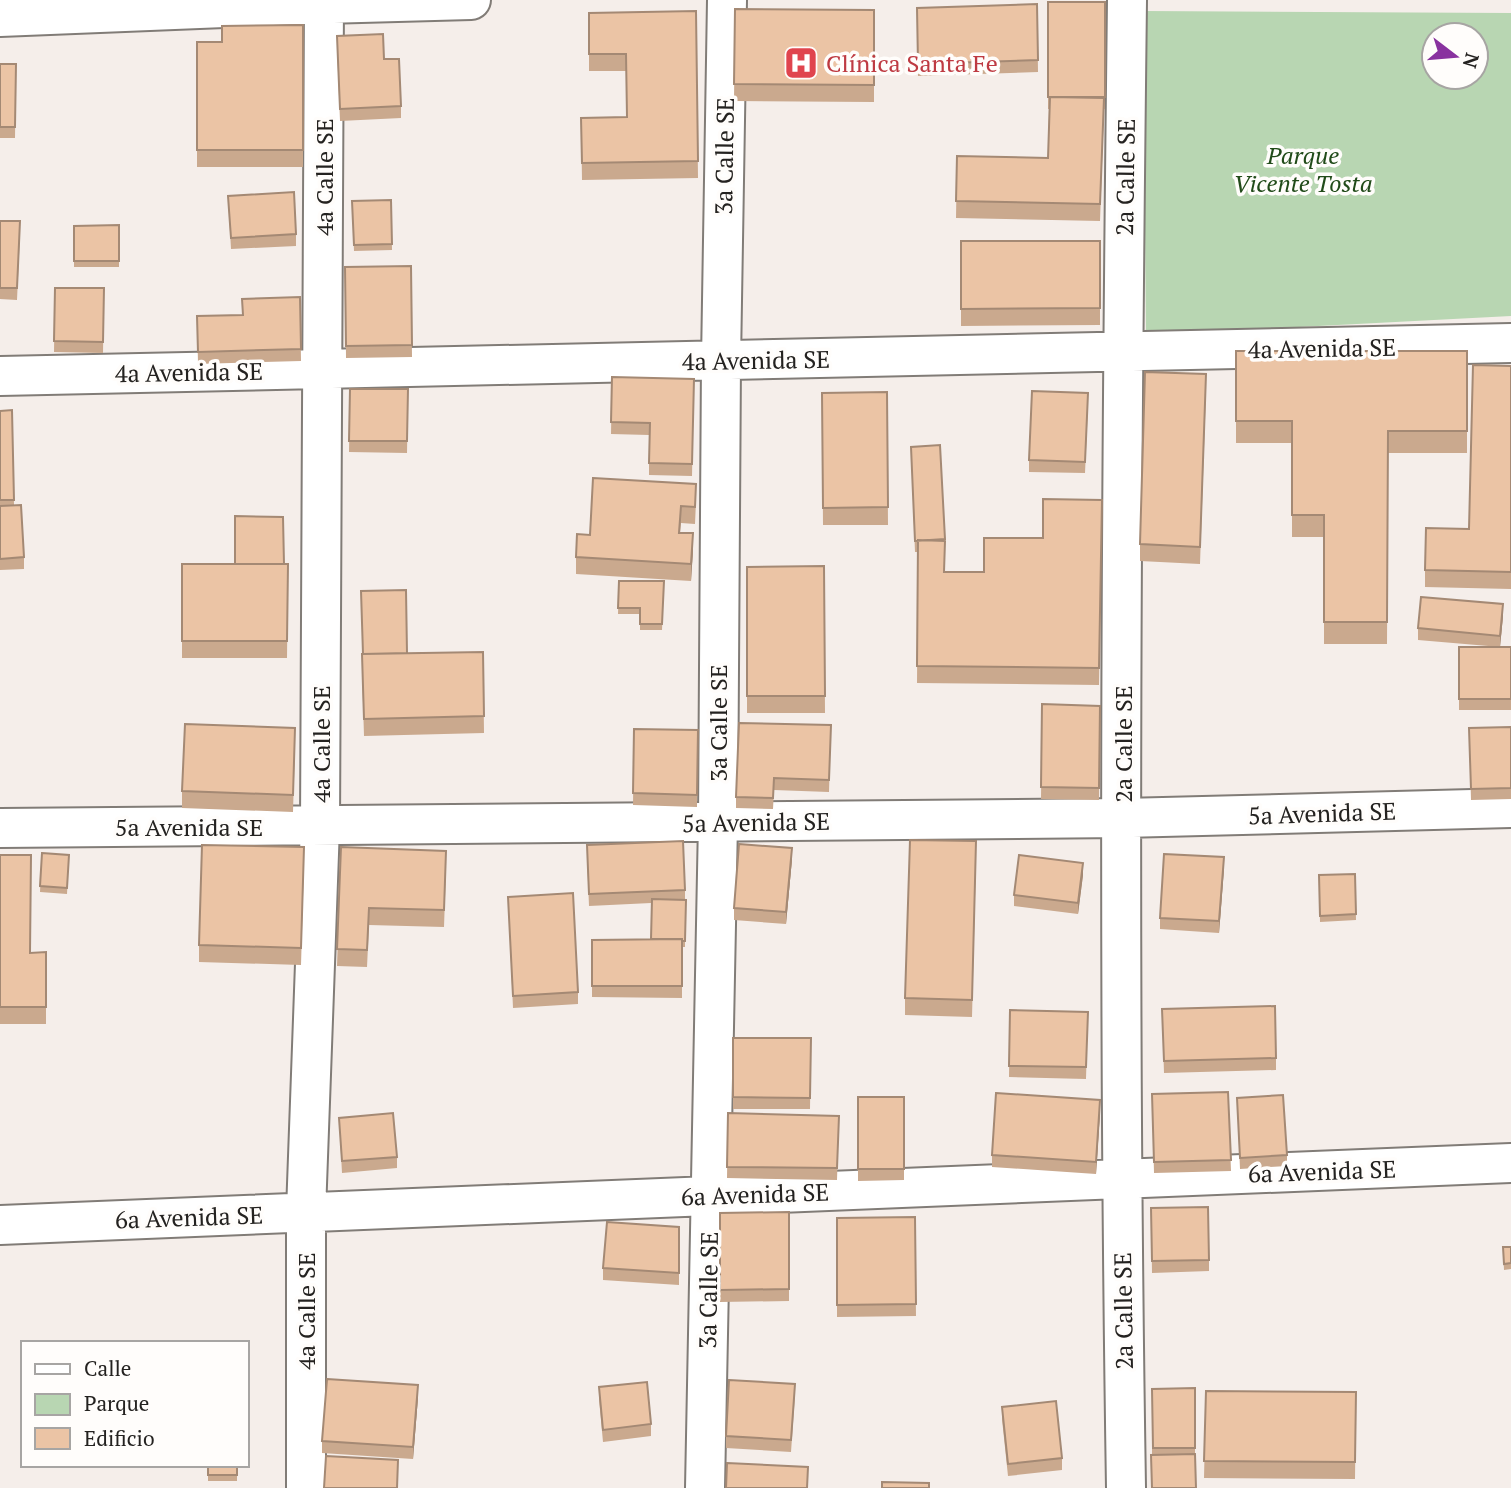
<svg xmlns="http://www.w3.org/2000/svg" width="1511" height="1488" viewBox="0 0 1511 1488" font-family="'PT Serif',serif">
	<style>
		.green { fill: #b8d6b2; fill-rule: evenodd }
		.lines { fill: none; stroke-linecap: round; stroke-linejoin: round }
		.street-casing { stroke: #817c77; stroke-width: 42 }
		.street { stroke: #fff; stroke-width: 38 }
		.wall { fill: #caa98e }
		.shaded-wall { fill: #a48974 }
		.building { fill: #ebc4a5; stroke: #a48974; stroke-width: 2 }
		.labels { text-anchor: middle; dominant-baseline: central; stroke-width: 7; stroke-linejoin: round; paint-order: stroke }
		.health-label { font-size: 24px; fill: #be3a42; stroke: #fffdfb; text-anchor: start }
		.park-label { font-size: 24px; font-style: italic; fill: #214b19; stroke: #fffdfb }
		.street-label { font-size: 24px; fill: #242220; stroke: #fffdfb }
	</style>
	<rect width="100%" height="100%" fill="#f5eeea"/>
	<!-- green -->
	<path class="green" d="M1143,11L1511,13V316L1146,335ZM1434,35H1476V77H1434Z"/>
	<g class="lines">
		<defs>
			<path id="street" d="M0,17L324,4L471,0
				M0,376L1511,343
				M0,828L1123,818L1511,808
				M0,1225L1511,1163
				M306,1488V1212L320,826L324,0
				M705,1488L718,822L721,361L727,0
				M1126,1488C1118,992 1121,496 1127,0"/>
		</defs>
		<!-- street casing -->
		<use href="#street" class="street-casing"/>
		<!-- street -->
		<use href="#street" class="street"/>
	</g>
	<!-- wall -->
	<path class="wall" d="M1048,2H1105V109H1104L1100,221L956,218L957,156L1048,158L1049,109H1048Z
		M1037,4L1038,72L918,76L917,8Z
		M735,9L874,10V102L734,101Z
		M696,11L698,178L582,180L581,118L627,117L626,71H589V13Z
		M303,25V167H197V42H222Z
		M337,48L401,106V118L340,121Z
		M0,64H16L15,138H0Z
		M228,196L296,234V246L231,249Z
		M391,200L392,250L354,251L352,201Z
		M0,221L20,233L17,300L0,299Z
		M119,225V267H74V226Z
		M961,241H1100V325L961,326Z
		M411,266L412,357L346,358L345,267Z
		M55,288H104L103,353L54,352Z
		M300,297L301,361L198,364L197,316L242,315Z
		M1236,351H1467V453H1388L1387,644H1324V537H1292V443H1236Z
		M1511,366V589L1425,587V570L1469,529Z
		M612,377L694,379L692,476L649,475V435L611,434Z
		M350,389H408L407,453L349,452Z
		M1206,391L1200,564L1140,561V544Z
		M887,392L888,525H823L822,393Z
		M1088,405L1085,473L1029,472V460Z
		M12,410L14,505L24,557V569L0,570V411Z
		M940,445L945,541V572H984L1043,538L1102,500L1099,685L917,683L918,552H915L911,447Z
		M696,501L695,524L681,523L680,533L693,550L691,581L576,574V557L590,535Z
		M182,564H288L287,658H182Z
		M824,566L825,713H747V567Z
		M619,581H664L662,630H640V614H618Z
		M1503,616L1500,647L1418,640V628Z
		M1459,647H1511V710H1459Z
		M483,652L484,733L364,736L362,671L407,653Z
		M1042,704L1100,706L1099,800L1041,799Z
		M831,725L829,792L774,790L773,809L736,808V797Z
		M1511,727V799L1471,800L1469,728Z
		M634,729L698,730L697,807L633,805Z
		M295,745L293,812L182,808V791Z
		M341,847L446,868L444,927L369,925L367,967L337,966Z
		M42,853L69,855L67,894L40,892Z
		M0,855L30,953L46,952V1024H0Z
		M587,857L685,890V947H682V998L592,997V940L651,939V903L589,906Z
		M976,858L972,1017L905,1015V998Z
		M792,859L786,924L734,920V908Z
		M304,864L301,965L199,962V945Z
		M1224,868L1219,933L1160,929V918Z
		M1355,874L1356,920L1320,922L1319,875Z
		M1083,875L1078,914L1014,906V895Z
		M508,897L578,992V1004L513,1008Z
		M1162,1009L1276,1058V1070L1164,1073Z
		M1010,1010L1088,1012L1086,1079L1009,1077Z
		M733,1038H811L810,1109H733Z
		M1228,1092L1231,1171L1154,1173L1152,1094Z
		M858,1097H904V1180L858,1181Z
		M1237,1098L1287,1155V1166L1240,1169Z
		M1100,1112L1096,1174L992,1167V1155Z
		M728,1113L839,1116L837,1180L727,1178Z
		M339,1118L397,1157V1168L342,1173Z
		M1151,1208L1209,1260V1271L1152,1273Z
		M789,1212V1301L720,1302V1213Z
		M915,1217L916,1316L837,1317V1218Z
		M679,1227V1285L603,1280V1268Z
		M1503,1247H1511V1269L1504,1270Z
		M599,1387L651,1424V1436L603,1442L599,1399Z
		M1195,1388V1459L1152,1455V1389Z
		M1206,1391L1356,1392L1355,1479L1204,1478Z
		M795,1395L791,1452L726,1448V1436Z
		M418,1397L413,1459L322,1453V1441Z
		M1002,1407L1062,1458V1470L1008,1476L1002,1419Z
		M208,1465H237V1481H208Z"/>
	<!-- shaded-wall -->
	<path class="shaded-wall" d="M693,533V550L691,581V564Z
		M1503,604V616L1500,647V636Z
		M792,848V859L786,924V912Z
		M1224,857V868L1219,933V921Z
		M1083,863V875L1078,914V903Z
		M1100,1100V1112L1096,1174V1162Z
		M418,1385V1397L413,1459V1447Z"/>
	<!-- building -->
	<path class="building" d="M1048,2H1105V97H1048Z
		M1037,4L1038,60L918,64L917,8Z
		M735,9L874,10V85L734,84Z
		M696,11L698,161L582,163L581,118L627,117L626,54H589V13Z
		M303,25V150H197V42H222V26Z
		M383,34L384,59H399L401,106L340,109L337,36Z
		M0,64H16L15,127H0Z
		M1050,97L1104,98L1100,204L956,201L957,156L1048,158Z
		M294,192L296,234L231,238L228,196Z
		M391,200L392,244L354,245L352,201Z
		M0,221H20L17,288H0Z
		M119,225V261H74V226Z
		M961,241H1100V308L961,309Z
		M411,266L412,345L346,346L345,267Z
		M55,288H104L103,342L54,341Z
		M300,297L301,349L198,352L197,316L243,315L242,299Z
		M1236,351H1467V431H1388L1387,622H1324V515H1292V421H1236Z
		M1473,365L1511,366V572L1425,570L1426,528L1469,529Z
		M1145,372L1206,374L1200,547L1140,544Z
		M612,377L694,379L692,464L649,463L650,423L611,422Z
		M350,389H408L407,441H349Z
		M1032,391L1088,393L1085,462L1029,460Z
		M887,392L888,507L823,508L822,393Z
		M12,410L14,500H0V411Z
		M940,445L945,539L915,541L911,447Z
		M593,478L696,484L695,507L681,506L679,533H693L691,564L576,557L577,534L590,535Z
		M1043,499L1102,500L1099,668L917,666L918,540L945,541L944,572H984V538H1043Z
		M21,505L24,557L0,559V506Z
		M235,516L283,517L284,564H235Z
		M182,564H288L287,641H182Z
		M824,566L825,696H747V567Z
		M619,581H664L662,624H640V608H618Z
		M406,590L407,653L363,654L361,591Z
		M1421,597L1503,604L1500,636L1418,628Z
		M1459,647H1511V699H1459Z
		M483,652L484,716L364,719L362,654Z
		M1042,704L1100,706L1099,788L1041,787Z
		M739,723L831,725L829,780L774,778L773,798L736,797Z
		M185,724L295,728L293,795L182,791Z
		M1511,727V788L1471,789L1469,728Z
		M634,729L698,730L697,795L633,793Z
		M910,840L976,841L972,1000L905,998Z
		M683,841L685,890L589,894L587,845Z
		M739,844L792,848L786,912L734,908Z
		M202,845L304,847L301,948L199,945Z
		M341,847L446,851L444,910L369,908L367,950L337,949Z
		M42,853L69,855L67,888L40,886Z
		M1164,854L1224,857L1219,921L1160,918Z
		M0,855H31L30,953L46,952V1007H0Z
		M1019,855L1083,863L1078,903L1014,895Z
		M1355,874L1356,914L1320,916L1319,875Z
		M573,893L578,992L513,996L508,897Z
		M652,899L686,900L685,941H682V939H651Z
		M682,939V986H592V940Z
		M1275,1006L1276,1058L1164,1061L1162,1009Z
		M1010,1010L1088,1012L1086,1067L1009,1066Z
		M733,1038H811L810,1098L733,1097Z
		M1228,1092L1231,1160L1154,1162L1152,1094Z
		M996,1093L1100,1100L1096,1162L992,1155Z
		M1283,1095L1287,1155L1240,1158L1237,1098Z
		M858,1097H904V1169H858Z
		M393,1113L397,1157L342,1161L339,1118Z
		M728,1113L839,1116L837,1168L727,1167Z
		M1208,1207L1209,1260L1152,1261L1151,1208Z
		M789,1212V1289L720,1290V1213Z
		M915,1217L916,1304L837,1305V1218Z
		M607,1222L679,1227V1273L603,1268Z
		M1503,1247H1511V1263L1504,1264Z
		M327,1379L418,1385L413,1447L322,1441Z
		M729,1380L795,1384L791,1440L726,1436Z
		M647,1382L651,1424L603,1430L599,1387Z
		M1195,1388V1448H1153L1152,1389Z
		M1206,1391L1356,1392L1355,1462L1204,1461Z
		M1056,1401L1062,1458L1008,1464L1002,1407Z
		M1195,1454L1196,1488H1152L1151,1455Z
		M326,1456L398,1460L397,1488H324Z
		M727,1463L808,1467L807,1488H726Z
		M208,1465H237V1475H208Z
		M882,1482L929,1483V1488H882Z"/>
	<!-- icons -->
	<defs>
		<symbol id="hospital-square" viewBox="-11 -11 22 22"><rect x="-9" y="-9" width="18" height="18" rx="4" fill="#e0444e" stroke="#fffdfb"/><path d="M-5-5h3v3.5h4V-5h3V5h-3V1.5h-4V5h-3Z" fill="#fff"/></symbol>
	</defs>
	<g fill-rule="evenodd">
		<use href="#hospital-square" x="782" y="44" width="38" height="38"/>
	</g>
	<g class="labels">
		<!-- health labels -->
		<g class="health-label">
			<text x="826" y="63">Clínica Santa Fe</text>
		</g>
		<!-- park labels -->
		<g class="park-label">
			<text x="1303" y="155">Parque<tspan x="1303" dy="28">Vicente Tosta</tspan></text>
		</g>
		<!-- street labels -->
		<g class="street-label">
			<text transform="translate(724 156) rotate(-89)">3a Calle SE</text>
			<text transform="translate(324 177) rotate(-90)">4a Calle SE</text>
			<text transform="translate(1125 177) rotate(-89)">2a Calle SE</text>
			<text transform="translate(1322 348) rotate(-1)">4a Avenida SE</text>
			<text transform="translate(756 360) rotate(-1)">4a Avenida SE</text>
			<text transform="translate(189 372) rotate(-1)">4a Avenida SE</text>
			<text transform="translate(718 723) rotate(-90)">3a Calle SE</text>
			<text transform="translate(321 744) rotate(-90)">4a Calle SE</text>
			<text transform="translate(1123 744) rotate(-90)">2a Calle SE</text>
			<text transform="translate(1322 813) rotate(-2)">5a Avenida SE</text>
			<text transform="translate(756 822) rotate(-1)">5a Avenida SE</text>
			<text x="189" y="827">5a Avenida SE</text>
			<text transform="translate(1322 1171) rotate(-2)">6a Avenida SE</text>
			<text transform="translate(755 1194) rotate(-2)">6a Avenida SE</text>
			<text transform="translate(189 1217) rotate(-2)">6a Avenida SE</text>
			<text transform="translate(708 1290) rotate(-89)">3a Calle SE</text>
			<text transform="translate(306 1311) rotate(-90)">4a Calle SE</text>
			<text transform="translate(1123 1311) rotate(-91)">2a Calle SE</text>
		</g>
	</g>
	<!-- legend -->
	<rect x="21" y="1341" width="228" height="126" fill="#fffdfb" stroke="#a7a5a3" stroke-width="2"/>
	<rect x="35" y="1364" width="35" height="10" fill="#ffffff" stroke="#a7a5a3" stroke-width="2"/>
	<text x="84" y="1376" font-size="21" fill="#242220">Calle</text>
	<rect x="35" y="1394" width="35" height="21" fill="#b8d6b2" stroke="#a7a5a3" stroke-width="2"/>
	<text x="84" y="1411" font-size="21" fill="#242220">Parque</text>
	<rect x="35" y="1428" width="35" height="21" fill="#ebc4a5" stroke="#a7a5a3" stroke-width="2"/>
	<text x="84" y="1446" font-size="21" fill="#242220">Edificio</text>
	<!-- north arrow -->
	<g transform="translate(1455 56) rotate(106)"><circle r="33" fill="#fffdfb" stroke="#a7a5a3" stroke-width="2"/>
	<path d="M0-5L12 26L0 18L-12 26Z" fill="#89329f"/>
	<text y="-10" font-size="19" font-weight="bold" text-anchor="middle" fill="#242220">N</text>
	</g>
</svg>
